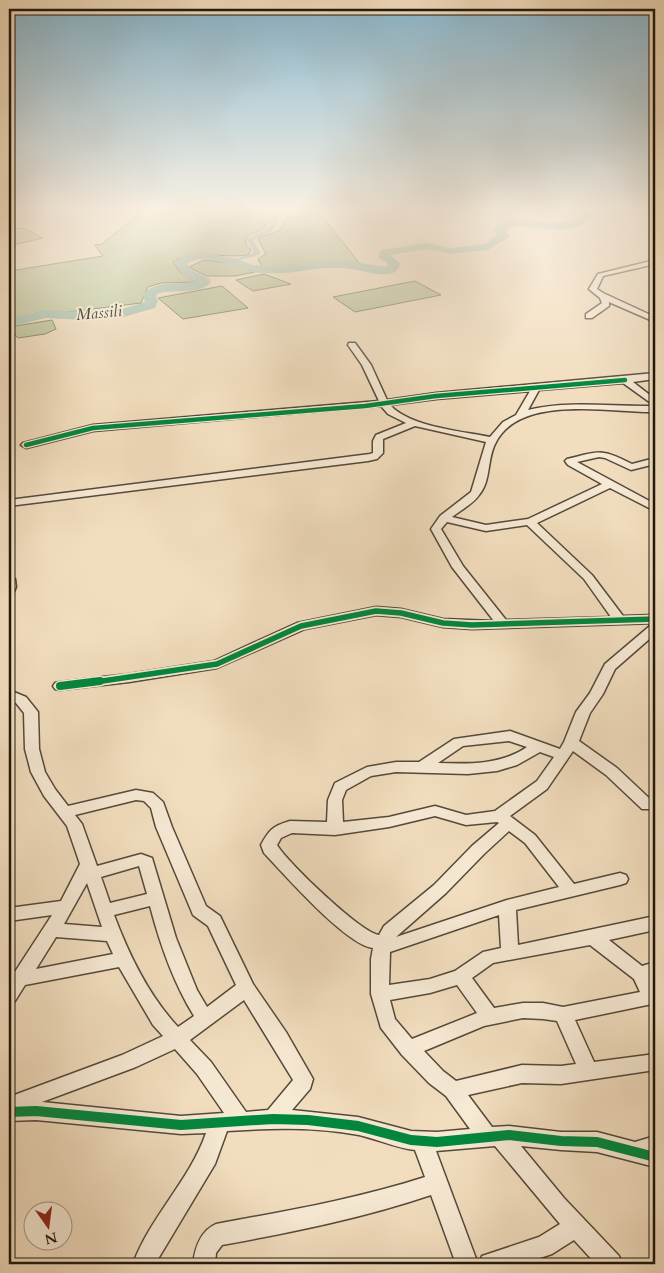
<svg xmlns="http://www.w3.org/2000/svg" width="664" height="1273" viewBox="0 0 664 1273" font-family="Cardo,serif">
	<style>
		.green { fill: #b6c295; stroke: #6b6d52 }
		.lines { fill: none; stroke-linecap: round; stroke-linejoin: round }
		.canal { fill: #9cbdab; fill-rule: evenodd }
		.river { fill: #9cbdab; fill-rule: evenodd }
		.minor-casing { stroke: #544a3a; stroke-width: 3 }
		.minor { fill: #f7ead5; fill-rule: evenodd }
		.cycleway-far3-casing { stroke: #f7ead5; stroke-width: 7 }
		.cycleway-far2-casing { stroke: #f7ead5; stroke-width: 9 }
		.cycleway-far1-casing { stroke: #f7ead5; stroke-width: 11 }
		.cycleway-casing { stroke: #f7ead5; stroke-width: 13 }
		.cycleway-far3 { stroke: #00873e; stroke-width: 4.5 }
		.cycleway-far2 { stroke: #00873e; stroke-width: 5.5 }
		.cycleway-far1 { stroke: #00873e; stroke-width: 8 }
		.cycleway { stroke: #00873e; stroke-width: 10 }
		.labels { text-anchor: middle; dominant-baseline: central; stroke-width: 4; stroke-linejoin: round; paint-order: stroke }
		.far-water-label { font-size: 16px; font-style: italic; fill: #4b5245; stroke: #f7ead5 }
	</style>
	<rect width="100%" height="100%" fill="#f2debf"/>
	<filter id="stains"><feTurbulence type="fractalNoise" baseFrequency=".004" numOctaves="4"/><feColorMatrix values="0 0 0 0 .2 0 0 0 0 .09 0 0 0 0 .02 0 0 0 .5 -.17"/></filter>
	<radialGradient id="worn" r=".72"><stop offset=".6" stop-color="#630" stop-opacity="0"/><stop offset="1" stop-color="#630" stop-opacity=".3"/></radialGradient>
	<!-- green -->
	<path class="green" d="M144,210H306L273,217L263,229L246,237V245L251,250L248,255C222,259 197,248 173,262L181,273L196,282L161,283L148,287L141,303L68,312H41L9,320V266L16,270L103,256L95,245L102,244Z
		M319,212L360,264L338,262L278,268L262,267L258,259L266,254L258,239L280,230L286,218Z
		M13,218L15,229L23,228L43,238L9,246V219Z
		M204,260L228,263L255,272L235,276H206L189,267Z
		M264,274L291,284L253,291L236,280Z
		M415,281L441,295L355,312L333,297Z
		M222,286L248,308L183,319L158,298Z
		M52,320L56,329L45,334L18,338L9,329V327Z"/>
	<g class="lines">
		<!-- canal -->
		<path class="canal" d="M303,210H315L280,218L272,232L253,240L260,252L259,255L232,262V260L254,253L247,239L267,229L276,216Z"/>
		<!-- river -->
		<path class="river" d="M572,210H585L593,216C573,240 538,224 511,227L505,230L509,236L507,238L488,250L450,254L428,249L390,255L400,263C399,270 395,274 387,274C373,276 357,268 342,268C318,266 293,275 269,273C262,273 256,273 250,271C231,267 205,251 187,264L192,270L209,279L211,282C199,296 173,288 157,294L156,296L158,301L155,308L123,317L84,320L45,318L9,327V319L45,310L84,312L122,309L145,302L143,295C154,280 178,285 195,282L184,276L174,263L185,255L202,253L234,258L253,265L272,266L341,260L386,267L388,264L378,257L381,250L428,243L450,248L485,244L497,235L494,229C516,205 556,235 581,216Z"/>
		<defs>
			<path id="minor" d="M655,260V264L603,276L597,289L603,293L655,317V322L609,302V306L592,318H586V314L602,303L600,298L589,289L598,274Z
				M349,343H355L371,365L387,400L436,393L655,373V379L633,382L655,399V406L623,383L539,390L528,410C570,400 612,407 655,406V412C610,413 519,393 495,444C487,460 491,481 479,495C473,504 461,510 452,517L486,525L528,519L602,484L568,465L565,461L567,459C600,451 601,448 632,464L655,458V464L631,470L605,458L599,457L577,462L655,504V511L610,488L537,523L592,575L623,616L655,615V623L472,629L443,627L401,617L376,615L305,629L217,668L129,682L60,690L55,689L53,686L55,683L60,682L129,674L214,661L297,623L376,607L401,609L443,619L494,621L452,567L431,529L440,516L471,492L486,442L415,426L383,439V453L377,459L368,461L9,506V500L370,454L373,453V441L376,435L406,423L388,414L381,406L93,431L26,448L21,445L23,443L93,425L379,401L362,365L348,345ZM530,391L516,415L503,422L490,437C461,431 410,427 390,405L436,399ZM447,522L486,531L527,525L584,579L611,617L506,620L463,566L441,529Z
				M9,576L15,579L16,587L13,594L9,595Z
				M655,624V634L615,669L603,694L590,713L579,741L617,768L650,799H655V809H642L606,775L573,751L547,789L510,816L535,835L574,884L620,873L626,875L628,879L626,883L620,885L516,910L518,945L655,916V930L609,940L642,966L655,962V976L651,978C655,986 658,996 652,1004L575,1020L594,1062L655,1054V1070L561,1084L522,1083L468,1095L492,1127L509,1126L561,1132H597L635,1142L655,1136V1167L597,1152L561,1150L521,1146L564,1198L619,1256L622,1264H596L574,1240L552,1254L522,1264H479L482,1256L539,1237L560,1224L495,1146L436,1151L478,1264H456L431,1195C363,1218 293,1232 222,1245L216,1253L215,1264H193C195,1248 200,1231 216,1224C286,1211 357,1199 425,1177L415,1150C396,1148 377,1139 359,1135C315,1127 271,1128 227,1131L215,1164L155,1264H133C150,1217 190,1180 206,1133L181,1134L36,1120L9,1121V1097L122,1055L163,1036L153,1025L119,967L25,985L15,1001L9,1003V981L52,915L9,921V908L61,901L80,864L67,826L44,796L31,772L25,749L24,713L16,703L9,699V690L26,697L38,712L39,749L45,772L55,789L68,806L136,790L153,793L163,802L172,827L206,906L220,916L253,984L286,1032L313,1079L310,1089L292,1110L358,1117L411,1131L437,1132L470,1129L446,1096L429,1083L402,1055L381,1028L371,994V959L373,948C346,945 285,875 264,853L261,845C269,830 273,826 290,821L327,822L328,800L335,783L367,767L396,762H419L454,739L510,731L560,749L564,742L576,712L590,693L605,664L651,625ZM509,741L527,747C501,765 469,764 438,763L463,746ZM540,752L554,757L537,781L495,811L466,815L435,806L389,817L343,822L342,800L346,790L371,776L396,772L468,774L497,771L517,765ZM136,800L144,801L151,808L156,827L191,910L193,915L208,926L236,985L207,1007L197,990L176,938L152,858L141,854L97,866L82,824L75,815ZM435,816L466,825L497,822L499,823L472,846L434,885L384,926L379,935C361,933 287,862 277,845L281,838L292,833L335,835L389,827ZM509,831L525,843L559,887L507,900L396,937L446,893L484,854ZM139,866L147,894L110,903L101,877ZM87,883L102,927L64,924ZM150,906C160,944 173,982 194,1016L178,1027C149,996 129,955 114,915ZM499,915L501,948L483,952L455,971L430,979L389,985L390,952ZM56,937L107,941L113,954L36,969ZM590,945L634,979L640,992L563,1007L543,1003H523L494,1008L472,978L493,963ZM457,985L477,1013L412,1039L395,1019L390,1000L430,993ZM244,1000L293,1080L268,1110L246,1112L211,1062L190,1040ZM523,1018L543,1019L557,1021L576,1064L561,1066L522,1065L456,1081L443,1071L424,1051L484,1026ZM175,1049L197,1074L224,1113L181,1116L42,1102L136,1067Z"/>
		</defs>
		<!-- minor casing -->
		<use href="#minor" class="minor-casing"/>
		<!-- minor -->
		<use href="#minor" class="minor"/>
		<defs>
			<path id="cycleway-far3" d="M26,445L93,428L365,406L436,396L625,380"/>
			<path id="cycleway-far2" d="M89,683L217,664L301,626L376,611L401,613L443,623L472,625L655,619"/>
			<path id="cycleway-far1" d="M60,686L100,681"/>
			<path id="cycleway" d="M9,1112L36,1111L181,1125L273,1119L308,1120L358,1126L411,1140L437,1142L509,1135L561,1141L597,1142L655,1157"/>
		</defs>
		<!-- cycleway-far3 casing -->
		<use href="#cycleway-far3" class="cycleway-far3-casing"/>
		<!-- cycleway-far2 casing -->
		<use href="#cycleway-far2" class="cycleway-far2-casing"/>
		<!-- cycleway-far1 casing -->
		<use href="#cycleway-far1" class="cycleway-far1-casing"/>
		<!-- cycleway casing -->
		<use href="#cycleway" class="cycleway-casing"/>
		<!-- cycleway-far3 -->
		<use href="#cycleway-far3" class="cycleway-far3"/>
		<!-- cycleway-far2 -->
		<use href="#cycleway-far2" class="cycleway-far2"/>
		<!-- cycleway-far1 -->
		<use href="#cycleway-far1" class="cycleway-far1"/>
		<!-- cycleway -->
		<use href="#cycleway" class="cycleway"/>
	</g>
	<!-- sky -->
	<linearGradient id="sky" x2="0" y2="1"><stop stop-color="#89b8d0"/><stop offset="0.54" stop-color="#f9f0e2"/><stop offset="1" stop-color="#f9f0e2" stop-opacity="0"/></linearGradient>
	<rect width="664" height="388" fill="url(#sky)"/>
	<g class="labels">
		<!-- far-water labels -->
		<g class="far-water-label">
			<text transform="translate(99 313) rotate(-5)">Massili</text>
		</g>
	</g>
	<!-- margin -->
	<rect width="664" height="1273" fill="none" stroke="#f2debf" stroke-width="30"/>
	<rect x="10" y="10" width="644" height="1253" fill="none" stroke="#20180e" stroke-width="2.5"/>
	<rect x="15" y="15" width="634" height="1243" fill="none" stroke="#20180e"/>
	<!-- north arrow -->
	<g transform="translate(48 1226) rotate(166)"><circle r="24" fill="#f7ead5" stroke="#a19685"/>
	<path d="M0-4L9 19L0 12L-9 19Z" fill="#8f2418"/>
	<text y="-8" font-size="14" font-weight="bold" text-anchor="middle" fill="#20180e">N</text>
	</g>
	<rect width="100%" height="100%" filter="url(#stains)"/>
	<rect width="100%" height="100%" fill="url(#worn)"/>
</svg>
